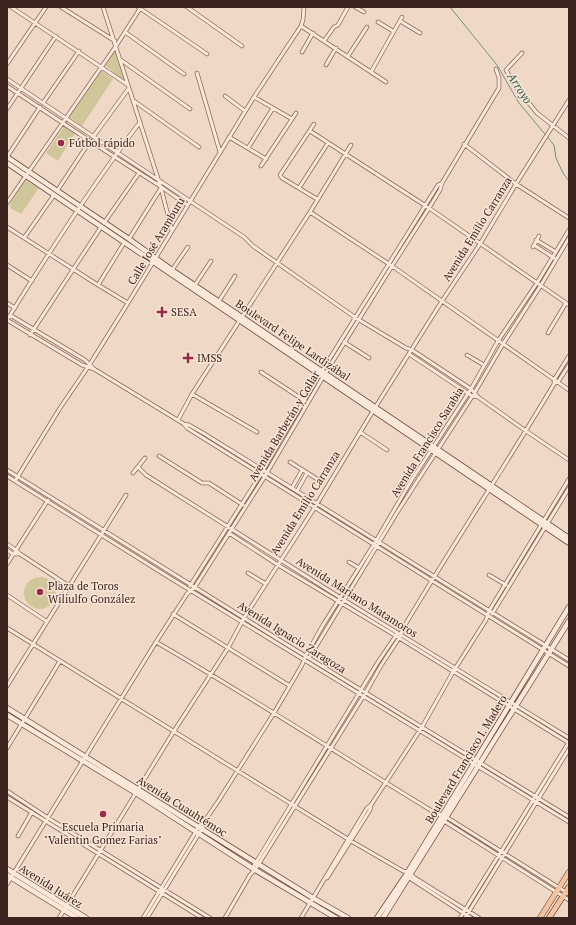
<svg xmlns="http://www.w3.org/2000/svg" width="576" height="925" viewBox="0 0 576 925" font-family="'PT Serif',serif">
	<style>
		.green { fill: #cfc799 }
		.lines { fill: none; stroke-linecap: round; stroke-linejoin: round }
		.stream { stroke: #6e9380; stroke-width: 1 }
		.minor-casing { stroke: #8d685b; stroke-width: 4.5 }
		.secondary-casing { stroke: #6f493e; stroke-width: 6 }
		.primary-casing { stroke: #5b382f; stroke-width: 6 }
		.minor { stroke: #fae8da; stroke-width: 3 }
		.secondary { stroke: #fae8da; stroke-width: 4.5 }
		.primary { stroke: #f4c29d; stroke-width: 5 }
		.poi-dot { fill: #9e2848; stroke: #f7e5d6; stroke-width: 1.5 }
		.labels { text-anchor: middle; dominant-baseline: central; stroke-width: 3; stroke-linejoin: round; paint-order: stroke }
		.poi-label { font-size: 11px; fill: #3c251f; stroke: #f7e5d6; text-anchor: start }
		.street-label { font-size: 11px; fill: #3c251f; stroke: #f7e5d6 }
		.water-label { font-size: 12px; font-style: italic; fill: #2e5d4d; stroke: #f7e5d6 }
	</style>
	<rect width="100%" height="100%" fill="#f0d8c6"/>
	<!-- green -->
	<path class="green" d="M115,50L125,82L105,65Z
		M101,70L113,79L82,126L69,117Z
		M65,125L75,133L58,161L46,153Z
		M25,180L39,188L21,214L10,208L11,202Z
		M24 593a16 16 0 1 1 32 0a16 16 0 1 1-32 0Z"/>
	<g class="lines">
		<!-- stream -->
		<path class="stream" d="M450,7L497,65L519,103L554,145L556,158L563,173L569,181"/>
		<defs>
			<path id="minor" d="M11,7L128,85
				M61,7L115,41
				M103,7L161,188L172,231
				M138,7L207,54
				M187,7L242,46
				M355,7L364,12
				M400,21L420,33
				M378,22L393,31
				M301,26L386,82
				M125,32L184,74
				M324,41L334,27L338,25L348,7
				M302,52L313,33
				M522,53L506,70L519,91L537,113L569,138
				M348,56L367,27
				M121,60L190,109
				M7,64L46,7
				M326,65L336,48
				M371,72L402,17
				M197,73L220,152
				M7,79L244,237L253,246L356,318L406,348L412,350L471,389L478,397L526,431L569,460
				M7,86L90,141L160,186L187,205
				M225,96L245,111
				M254,97L292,119
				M134,101L199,147
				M43,103L79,51
				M7,109L56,36
				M314,124L280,175L282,178L317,199
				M310,131L429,208L569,305
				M93,137L129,88
				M229,137L266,159
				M464,144L516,184L569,218
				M248,148L273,108
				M7,157L40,107
				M261,166L296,113
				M299,188L328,143
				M57,191L90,141
				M7,203L116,46L141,7
				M310,212L392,266L569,390
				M104,223L139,173
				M7,227L98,285L128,303
				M24,238L54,195
				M129,239L161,188
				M536,240L556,252
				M534,245L554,258
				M533,247L539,236
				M7,265L32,281
				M172,270L188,247
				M98,285L124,243
				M195,285L211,261
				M219,301L235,276
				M7,303L15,308
				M10,315L85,360L94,369
				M7,320L82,365L94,369L184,424L189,425L203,433L569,660
				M7,320C49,252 92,186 140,122
				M548,333L566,303
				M30,335L101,227
				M344,342L369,358
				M409,354L472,396L478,397
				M467,355L484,365
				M261,372L305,401
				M556,383L558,382L569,365
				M192,394L257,432
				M178,420L192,394L310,212L351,145
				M184,424L187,428L569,666
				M360,432L387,450
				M159,456L202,483H209L243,505
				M290,462L317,479
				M138,467L146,475L344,600L569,738
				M7,470L276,638L569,817
				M133,473L145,458
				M7,476L167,576L569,822
				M15,481L60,408L90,364L128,303L254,97L301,26L303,20L304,7
				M292,488L302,470
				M297,491L307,473
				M229,533L278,565L396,636L569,743
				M7,544L16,550L20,554L69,586
				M7,550L13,554H20
				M349,562L359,568
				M7,564L48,500
				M248,573L266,584
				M489,575L506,585
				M190,586L261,474L281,439L322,371L438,185L442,183L499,88V78L496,69
				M7,595L46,621
				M173,614L290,686
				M492,614L569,488
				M7,628L351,841L403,871L408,872L415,878L479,918
				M156,642C251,697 343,757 437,814L443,815L569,894
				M309,658L398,511L475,392L503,344L541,285L569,238
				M7,686L126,495
				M7,748L60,661
				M7,791L48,818L210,918
				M7,797L202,918
				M444,821L569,900
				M18,836L32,812
				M252,869L378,662L397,634
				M250,875L255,870L366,692L382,664L401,635L402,630C451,547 505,467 554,384V380L569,356
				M408,877L471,918
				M327,878L370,810L371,805
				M7,884L156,642L187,594L195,587L265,476L323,377L392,266L429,208L440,190L442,183
				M59,918L174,731L228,648L244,618L315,507L373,411L442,301L480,244L516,184L569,100
				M143,918L195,833L198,827L204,822L219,800L274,713L302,665L306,655L323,625L376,541L411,481L471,389L498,341L537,283L569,230
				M147,918L203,827
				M225,918L250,875
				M301,918L367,808L371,805L422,727L453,672L486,620L489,611L569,479
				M460,918L569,742
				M465,918L569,749"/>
			<path id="secondary" d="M7,157L129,239L172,270L569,538
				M7,163L569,543
				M7,708L313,898L348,918
				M7,715L136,793L252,868L336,918
				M7,869L86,918
				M7,875L77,918
				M377,918L406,875L569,607
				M383,918L569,621"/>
			<path id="primary" d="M540,918L569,872
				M549,918L569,887"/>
		</defs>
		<!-- minor casing -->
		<use href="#minor" class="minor-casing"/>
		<!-- secondary casing -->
		<use href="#secondary" class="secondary-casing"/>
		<!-- primary casing -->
		<use href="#primary" class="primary-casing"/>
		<!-- minor -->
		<use href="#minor" class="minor"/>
		<!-- secondary -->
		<use href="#secondary" class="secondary"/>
		<!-- primary -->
		<use href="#primary" class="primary"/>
	</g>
	<!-- markers -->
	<g class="poi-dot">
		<circle cx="61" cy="143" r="4"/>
		<path d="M160 306h4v4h4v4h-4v4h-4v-4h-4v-4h4z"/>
		<path d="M186 352h4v4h4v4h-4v4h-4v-4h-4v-4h4z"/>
		<circle cx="40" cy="592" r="4"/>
		<circle cx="103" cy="814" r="4"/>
	</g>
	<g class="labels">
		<!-- poi labels -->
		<g class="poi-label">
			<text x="69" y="143">Fútbol rápido</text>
			<text x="171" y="312">SESA</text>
			<text x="197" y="358">IMSS</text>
			<text x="48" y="586">Plaza de Toros<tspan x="48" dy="13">Wiliulfo González</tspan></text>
			<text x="103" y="827" text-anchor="middle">Escuela Primaria<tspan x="103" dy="13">"Valentin Gomez Farias"</tspan></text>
		</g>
		<!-- street labels -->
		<g class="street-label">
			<text transform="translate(477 229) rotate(-58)">Avenida Emilio Carranza</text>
			<text transform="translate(156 241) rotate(-59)">Calle José Aramburu</text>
			<text transform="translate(293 340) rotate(34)">Boulevard Felipe Lardizábal</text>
			<text transform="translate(284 426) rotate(-59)">Avenida Barberán y Collar</text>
			<text transform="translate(427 442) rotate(-58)">Avenida Francisco Sarabia</text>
			<text transform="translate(305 503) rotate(-58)">Avenida Emilio Carranza</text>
			<text transform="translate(357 597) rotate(32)">Avenida Mariano Matamoros</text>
			<text transform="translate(292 637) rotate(32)">Avenida Ignacio Zaragoza</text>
			<text transform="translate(466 759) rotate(-59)">Boulevard Francisco I. Madero</text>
			<text transform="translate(182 806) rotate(32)">Avenida Cuauhtémoc</text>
			<text transform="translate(51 886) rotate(32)">Avenida Juárez</text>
		</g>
		<!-- water labels -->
		<g class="water-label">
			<text transform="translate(520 88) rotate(57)">Arroyo</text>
		</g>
	</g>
	<!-- border -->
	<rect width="576" height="925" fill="none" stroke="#3c251f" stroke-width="16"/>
</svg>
